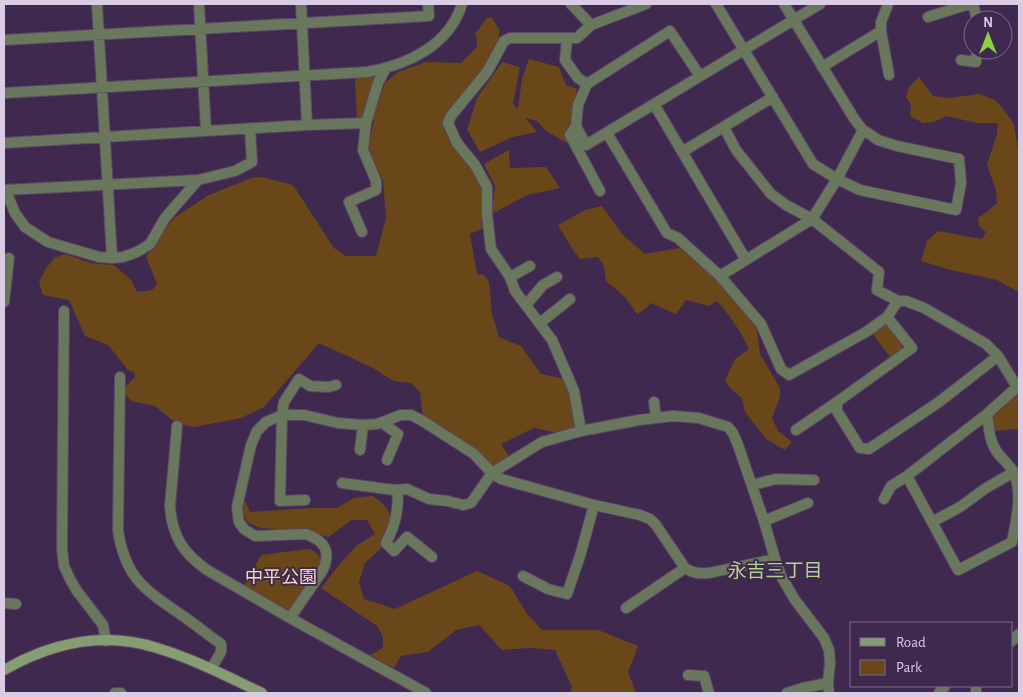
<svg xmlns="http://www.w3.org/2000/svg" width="1023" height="697" viewBox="0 0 1023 697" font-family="'Alegreya Sans','Noto Sans JP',sans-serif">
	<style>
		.green { fill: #694719 }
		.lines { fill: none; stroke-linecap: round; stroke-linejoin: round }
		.street-casing { stroke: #5c466a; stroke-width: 12 }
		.secondary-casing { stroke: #5c466a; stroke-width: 12 }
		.street { stroke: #69785d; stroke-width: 10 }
		.secondary { stroke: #869d72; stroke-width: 10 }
		.labels { text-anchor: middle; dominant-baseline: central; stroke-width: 4; stroke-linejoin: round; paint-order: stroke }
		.park-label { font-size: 18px; fill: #f6dbbc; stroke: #40294f }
		.neighbourhood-label { font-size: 19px; fill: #b0d48f; stroke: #40294f }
	</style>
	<rect width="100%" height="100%" fill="#40294f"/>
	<!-- green -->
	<path class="green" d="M487,18H492L499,29V37L495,49L486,67L450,109L443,122L445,132L479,178L483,189L484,228L470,234L477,274L484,275L489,282L492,314L499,337L521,346L541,374L565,379L571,394L575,428L559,433L534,428L501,444L510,458L494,468L477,452L423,418L420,392L411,383L394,381L371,367L319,343L264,407L241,418L194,427L176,423L155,406L131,401L125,394L124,388L135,377L134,372L128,370L108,345L85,336L69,300L43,295L39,282L45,270L54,258L65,254L91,263L114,265L131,280L137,292L152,290L157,284L146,257L154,244L175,217L209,195L251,178L262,177L293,185L334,248L346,256H376L386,218L383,180L368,154L375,111L385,83L398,72L426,62L461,63L477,47V41L475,34Z
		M529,59L559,67L566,85L577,89L572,118L566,133L567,143L545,130L537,121L525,118L537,132L513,137L480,152L467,130L477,98L502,62L520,67L513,104L518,109L522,79Z
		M374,77L377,79L362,119H357L355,78Z
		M919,77L933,96L950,98L979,94L995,100L1004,110L1014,124L1019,155V292L997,280L947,269L921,261L927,241L938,231L982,239L986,232L979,226L978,218L988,211L997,203L996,190L987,165L997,134L998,123H977L946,116L934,122L923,123L910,116L911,105L906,97L909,87Z
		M509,150L510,168L546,167L560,188L527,195L492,214L495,186L484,164Z
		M602,206L623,235L645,254L680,248L722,285L745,312L757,330L760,354L780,388V397L772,418L778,431L792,442L785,450L766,439L745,412L742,398L730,388L725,380L735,359L749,349C739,329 732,318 717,301L709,306L686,300L676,314L651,303L644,310L637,314L625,297L606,281L604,266L598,257L580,259L573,250L558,225L585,210Z
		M882,324L887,325L902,344V349L890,357L872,333Z
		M1018,393H1019V429L995,431L993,418L995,414Z
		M373,496C392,510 392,516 391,539L365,563L359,582L364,599L395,609L477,571L510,586L527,614L542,630H598L638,646L628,672L636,693H570L572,687L555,650L530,648L502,650L479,625L456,630L428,652L401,656L394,668L370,655L383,648V637L377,626L321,588L339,565L356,546L375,534L367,520H351L329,537L308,531L261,528L248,523L241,510L244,499L250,512L308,508H337L354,498Z
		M308,549C316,551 321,555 321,564L292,610H286L244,586L261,555Z"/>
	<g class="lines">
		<defs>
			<path id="street" d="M97,4L112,258
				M199,4L206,131
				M301,4L307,125
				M571,4L591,25L577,38H510L504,41L487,72L451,116L448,123L457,143L475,165L487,187V214L491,249L510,277L515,291L552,340L574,391L581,431
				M716,4L813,164L837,179L860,190L956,210L961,183L959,159L897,146L878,140L871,135L863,130L855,120L784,4
				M888,4L881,22V31L889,75
				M973,4L977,20
				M928,17L969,4
				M591,25L646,4
				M567,39L565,60L578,78L587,84L578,105L576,126L586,145L820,4
				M4,40L429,16L428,4
				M961,60L976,62L977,50
				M822,67L881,31
				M587,84L670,31L700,76
				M4,93L367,72C407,65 449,46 462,4
				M654,104L746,260
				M576,126L570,135L600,191
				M724,127L736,150L771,194L786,205L812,219L879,272L877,290L898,301H906L924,308L986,344L998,356L1017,387L1019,388
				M607,133L667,233L678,238L720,276L761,324L781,369L789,375L866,332L887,317L898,301
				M4,143L307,125L366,123
				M682,152L773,97
				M4,190L198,180L235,171L252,162L250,129
				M7,190L8,196L15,213L25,227L48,242L99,257L112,258L123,257L137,252L150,244L165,218L198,180
				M362,232L349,202L376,190V181L363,150L366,123L378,83L386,68
				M720,276L812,219L837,179L863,130
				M510,277L530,266
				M4,302L9,258
				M526,305L543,285L557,277
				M64,311L62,549L64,566L70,579L77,591L103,625L106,641
				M887,317L912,348L837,402V411L860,448L869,449L939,402L998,356
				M540,323L570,299
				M120,377L118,530C125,578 145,590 183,616C196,625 208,635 221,644V652L211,669
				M654,402L656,418
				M384,422L385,425L398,434L387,460
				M177,426L170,506C172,536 183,553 207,570L290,618L426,693
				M796,430L837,402
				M360,450L363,425
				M907,476L958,570L1012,542C1016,521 1023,494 1014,473C1010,465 1002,459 997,452C989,441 989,427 987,414
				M342,483L394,490L407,489L429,499L448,501L463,505L471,503L492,473L542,442L581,431L639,420L673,416L699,418L728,427L733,433L738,445L764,521L775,559L781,576L795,600L824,638L829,650L830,663L828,683L829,693
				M752,485L776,479L814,480
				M398,490C398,511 396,524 386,543L394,551L407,537L432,557
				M884,499L891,486L907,476L987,414L1017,387
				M305,500L280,501L282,415L284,402L299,379L310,386L328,387L336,385
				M764,521L808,503
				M932,522L960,507L986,488L1014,472
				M523,576L548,589L567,594L580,556L594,505
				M4,603L16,604
				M626,608L685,568
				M290,618L323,570C331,551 325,541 306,534L255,536L244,529L239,522L238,516L237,507L251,445L257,431L266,422L282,415H304L338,423L363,425L377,424L401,415H411L421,420L474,454L492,473L501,479L594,505L640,515L650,519L656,525L685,568C693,573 699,574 709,573L775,559
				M1012,641L1019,634
				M688,675L704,676L709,693
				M115,693H121
				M787,693L803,688L828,683
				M939,693L945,686
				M976,693V686"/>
			<path id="secondary" d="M4,670C51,643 104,631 157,648C194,659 228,677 262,693"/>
		</defs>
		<!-- street casing -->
		<use href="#street" class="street-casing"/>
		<!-- secondary casing -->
		<use href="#secondary" class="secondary-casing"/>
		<!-- street -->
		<use href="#street" class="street"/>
		<!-- secondary -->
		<use href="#secondary" class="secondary"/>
	</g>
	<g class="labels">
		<!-- park labels -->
		<g class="park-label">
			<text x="281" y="578">中平公園</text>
		</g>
		<!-- neighbourhood labels -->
		<g class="neighbourhood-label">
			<text x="775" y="571">永吉三丁目</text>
		</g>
	</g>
	<!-- border -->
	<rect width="1023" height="697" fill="none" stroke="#dacce4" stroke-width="10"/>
	<!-- legend -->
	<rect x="850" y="622" width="162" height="65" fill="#40294f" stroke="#7e6a8b"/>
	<rect x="860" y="638" width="25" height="8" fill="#869d72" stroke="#7e6a8b"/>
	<text x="896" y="647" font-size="15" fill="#dacce4">Road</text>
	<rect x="860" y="660" width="25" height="15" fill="#694719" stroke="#7e6a8b"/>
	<text x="896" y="672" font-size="15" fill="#dacce4">Park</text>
	<!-- north arrow -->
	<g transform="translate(988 35)"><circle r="24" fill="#40294f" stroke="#7e6a8b"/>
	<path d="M0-4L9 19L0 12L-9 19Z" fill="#8ece43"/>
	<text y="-8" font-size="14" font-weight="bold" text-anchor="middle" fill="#dacce4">N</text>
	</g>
</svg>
